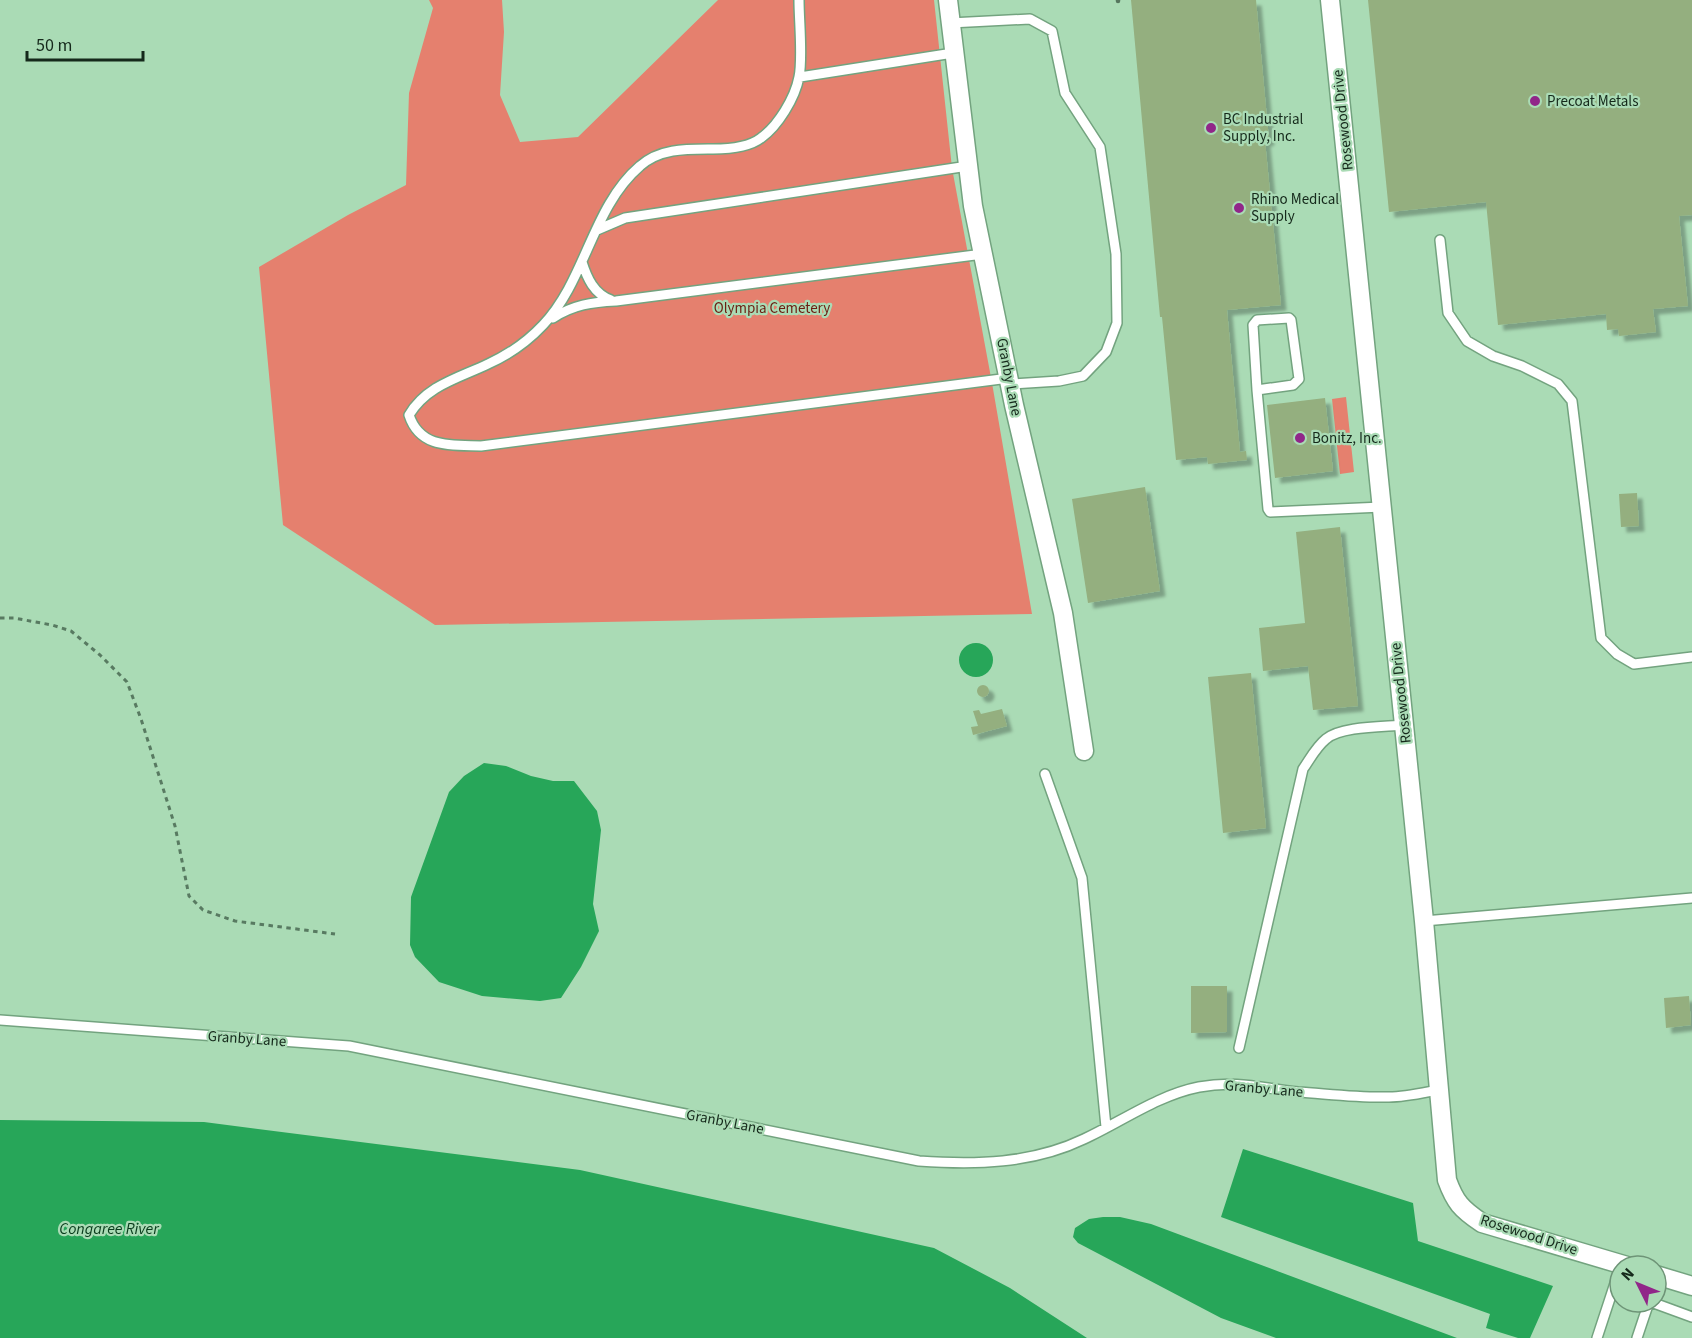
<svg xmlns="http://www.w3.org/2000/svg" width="1692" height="1338" viewBox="0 0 1692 1338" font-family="'Source Sans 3',sans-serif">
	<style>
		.green { fill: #e5806e }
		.water { fill: #27a659 }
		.building { fill: #94af7f; filter: url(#shadow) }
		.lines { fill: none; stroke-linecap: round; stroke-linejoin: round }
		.service-casing { stroke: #73a37f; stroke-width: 12 }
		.minor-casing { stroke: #73a37f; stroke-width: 21 }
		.path { stroke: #587a61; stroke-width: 3; stroke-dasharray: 4.5 4.5; stroke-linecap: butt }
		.service { stroke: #fff; stroke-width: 9 }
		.minor { stroke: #fff; stroke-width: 18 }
		.rail { stroke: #56765e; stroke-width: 4.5 }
		.poi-dot { fill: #912689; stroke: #aadbb5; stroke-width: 2 }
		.labels { text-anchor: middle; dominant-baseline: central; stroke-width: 4.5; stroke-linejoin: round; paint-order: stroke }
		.poi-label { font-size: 15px; fill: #15291b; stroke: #aadbb5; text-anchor: start }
		.street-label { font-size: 15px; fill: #15291b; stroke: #aadbb5 }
		.park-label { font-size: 15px; fill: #6b1e12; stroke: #aadbb5 }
		.water-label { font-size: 16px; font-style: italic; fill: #093b1c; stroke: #aadbb5 }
	</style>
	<defs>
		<filter id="shadow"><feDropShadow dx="5.5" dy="5.5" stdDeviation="1.5" flood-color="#0004"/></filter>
	</defs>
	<rect width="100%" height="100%" fill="#aadbb5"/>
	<!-- green -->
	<path class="green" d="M429,0H502L504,32L500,95L520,142L578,137L718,0H934L952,168L992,383L1032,614L435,625L283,525L259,267L348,215L406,185L409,93L433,8Z
		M1346,397L1354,472L1340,474L1332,399Z"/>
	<!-- water -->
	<path class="water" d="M959 660a17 17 0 1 1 34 0a17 17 0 1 1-34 0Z
		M484,763L506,766L531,776L553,781H574L597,811L601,830L593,904L599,931L581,967L561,998L540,1001L482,996L439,982L415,957L410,945L411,897L449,792L464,776Z
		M0,1120L204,1122L580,1170L934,1248L1010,1288L1087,1338H0Z
		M1243,1149L1413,1203L1418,1241L1553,1286L1530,1338H1518L1486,1328L1490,1314L1221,1217Z
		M1103,1217H1120L1151,1224L1457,1338H1276L1221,1318L1078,1243L1073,1237L1075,1228L1089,1219Z"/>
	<!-- building -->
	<path class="building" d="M1131,0H1256L1269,140L1265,141L1281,305L1227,310L1240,452L1246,451L1247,460L1208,464L1207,457L1176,460L1162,317H1160Z
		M1368,0H1692V215L1679,216L1688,306L1653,309L1656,332L1619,336L1618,329L1607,330L1606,314L1498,325L1486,202L1389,212Z
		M1325,398L1333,471L1275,478L1267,405Z
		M1145,487L1160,591L1088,603L1072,499Z
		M1637,493L1639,526L1621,527L1619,494Z
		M1340,527L1358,706L1313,710L1308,666L1263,671L1259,628L1305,623L1296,532Z
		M1251,673L1266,828L1223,833L1208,677Z
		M977 691a6 6 0 1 1 12 0a6 6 0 1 1-12 0Z
		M1002,709L1007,726L973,735L971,727L978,726L973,711L979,710L981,714Z
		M1191,986H1227V1032L1191,1033Z
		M1689,996L1691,1025L1666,1028L1664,998Z"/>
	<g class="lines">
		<defs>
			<path id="service" d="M799,0C799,21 803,58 799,77C795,98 778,126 761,138C748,148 728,149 713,149C687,149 660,148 640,166C592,207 586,280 543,325C528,341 508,355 488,364C459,378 427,385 409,415C420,449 452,445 481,446L1009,378
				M950,23L1030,19L1052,31L1065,93L1100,147L1116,254L1117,323L1106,352L1083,376L1059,381L1011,384
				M800,77L953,53
				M597,230L625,218L968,166
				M1440,240L1448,313L1467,341L1493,356L1522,366L1558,384L1572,401L1601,638L1617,654L1634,664L1692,657
				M582,262C587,278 594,294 611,300
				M553,318C573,305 592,302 616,301L983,254
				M1257,390L1293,385L1299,379L1291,320L1289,318L1257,320L1253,325L1257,390L1268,509L1270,512L1382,507
				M1045,774L1082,878L1106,1127
				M1424,921L1692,898
				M0,1020L349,1046L919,1161C975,1165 1032,1164 1084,1139C1121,1122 1158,1095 1199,1087C1237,1080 1261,1088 1298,1092C1328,1094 1359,1098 1389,1097C1405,1097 1422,1093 1438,1090
				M1239,1048L1303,769C1310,759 1316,747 1326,739C1341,726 1383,727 1404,725
				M1651,1302L1692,1317
				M1597,1338L1620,1268
				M1637,1338L1649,1302"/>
			<path id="minor" d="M948,0L973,206L1014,405L1063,613L1084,751
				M1330,0L1424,921L1447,1180C1455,1202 1461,1209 1482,1223L1627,1266
				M1656,1275L1692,1286"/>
		</defs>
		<!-- service casing -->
		<use href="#service" class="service-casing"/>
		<!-- minor casing -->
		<use href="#minor" class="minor-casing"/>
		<!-- path -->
		<path class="path" d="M0,618H14L52,625L71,631L100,655L127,682L141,719L175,826L189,896L203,910L235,921L335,934"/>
		<!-- service -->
		<use href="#service" class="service"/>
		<!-- minor -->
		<use href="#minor" class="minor"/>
		<!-- rail -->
		<path class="rail" d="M1118,0V1"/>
	</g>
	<!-- markers -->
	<g class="poi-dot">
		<circle cx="1535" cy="101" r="6"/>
		<circle cx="1211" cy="128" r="6"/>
		<circle cx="1239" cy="208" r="6"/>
		<circle cx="1300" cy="438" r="6"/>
	</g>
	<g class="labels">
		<!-- poi labels -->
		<g class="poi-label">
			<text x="1547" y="101">Precoat Metals</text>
			<text x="1223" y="119">BC Industrial<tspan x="1223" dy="17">Supply, Inc.</tspan></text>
			<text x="1251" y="199">Rhino Medical<tspan x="1251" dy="17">Supply</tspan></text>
			<text x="1312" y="438">Bonitz, Inc.</text>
		</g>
		<!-- street labels -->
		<g class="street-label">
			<text transform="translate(1343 120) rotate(-96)">Rosewood Drive</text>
			<text transform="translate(1009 377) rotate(79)">Granby Lane</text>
			<text transform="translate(1401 693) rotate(-96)">Rosewood Drive</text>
			<text transform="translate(247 1039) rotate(4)">Granby Lane</text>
			<text transform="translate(1264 1089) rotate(5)">Granby Lane</text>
			<text transform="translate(725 1122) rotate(11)">Granby Lane</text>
			<text transform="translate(1529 1235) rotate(18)">Rosewood Drive</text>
		</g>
		<!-- park labels -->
		<g class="park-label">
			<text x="772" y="308">Olympia Cemetery</text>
		</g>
		<!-- water labels -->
		<g class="water-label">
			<text x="109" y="1229">Congaree River</text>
		</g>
	</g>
	<!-- north arrow -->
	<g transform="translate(1638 1284) rotate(313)"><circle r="28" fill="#aadbb5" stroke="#6e9477" stroke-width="1.5"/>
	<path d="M0-4.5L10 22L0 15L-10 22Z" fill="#912689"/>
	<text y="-9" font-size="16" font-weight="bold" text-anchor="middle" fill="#15291b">N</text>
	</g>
	<!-- scale -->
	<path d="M27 51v9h116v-9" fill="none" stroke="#15291b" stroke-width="3"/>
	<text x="36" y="51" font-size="18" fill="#15291b" stroke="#aadbb5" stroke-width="4.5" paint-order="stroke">50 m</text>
</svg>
